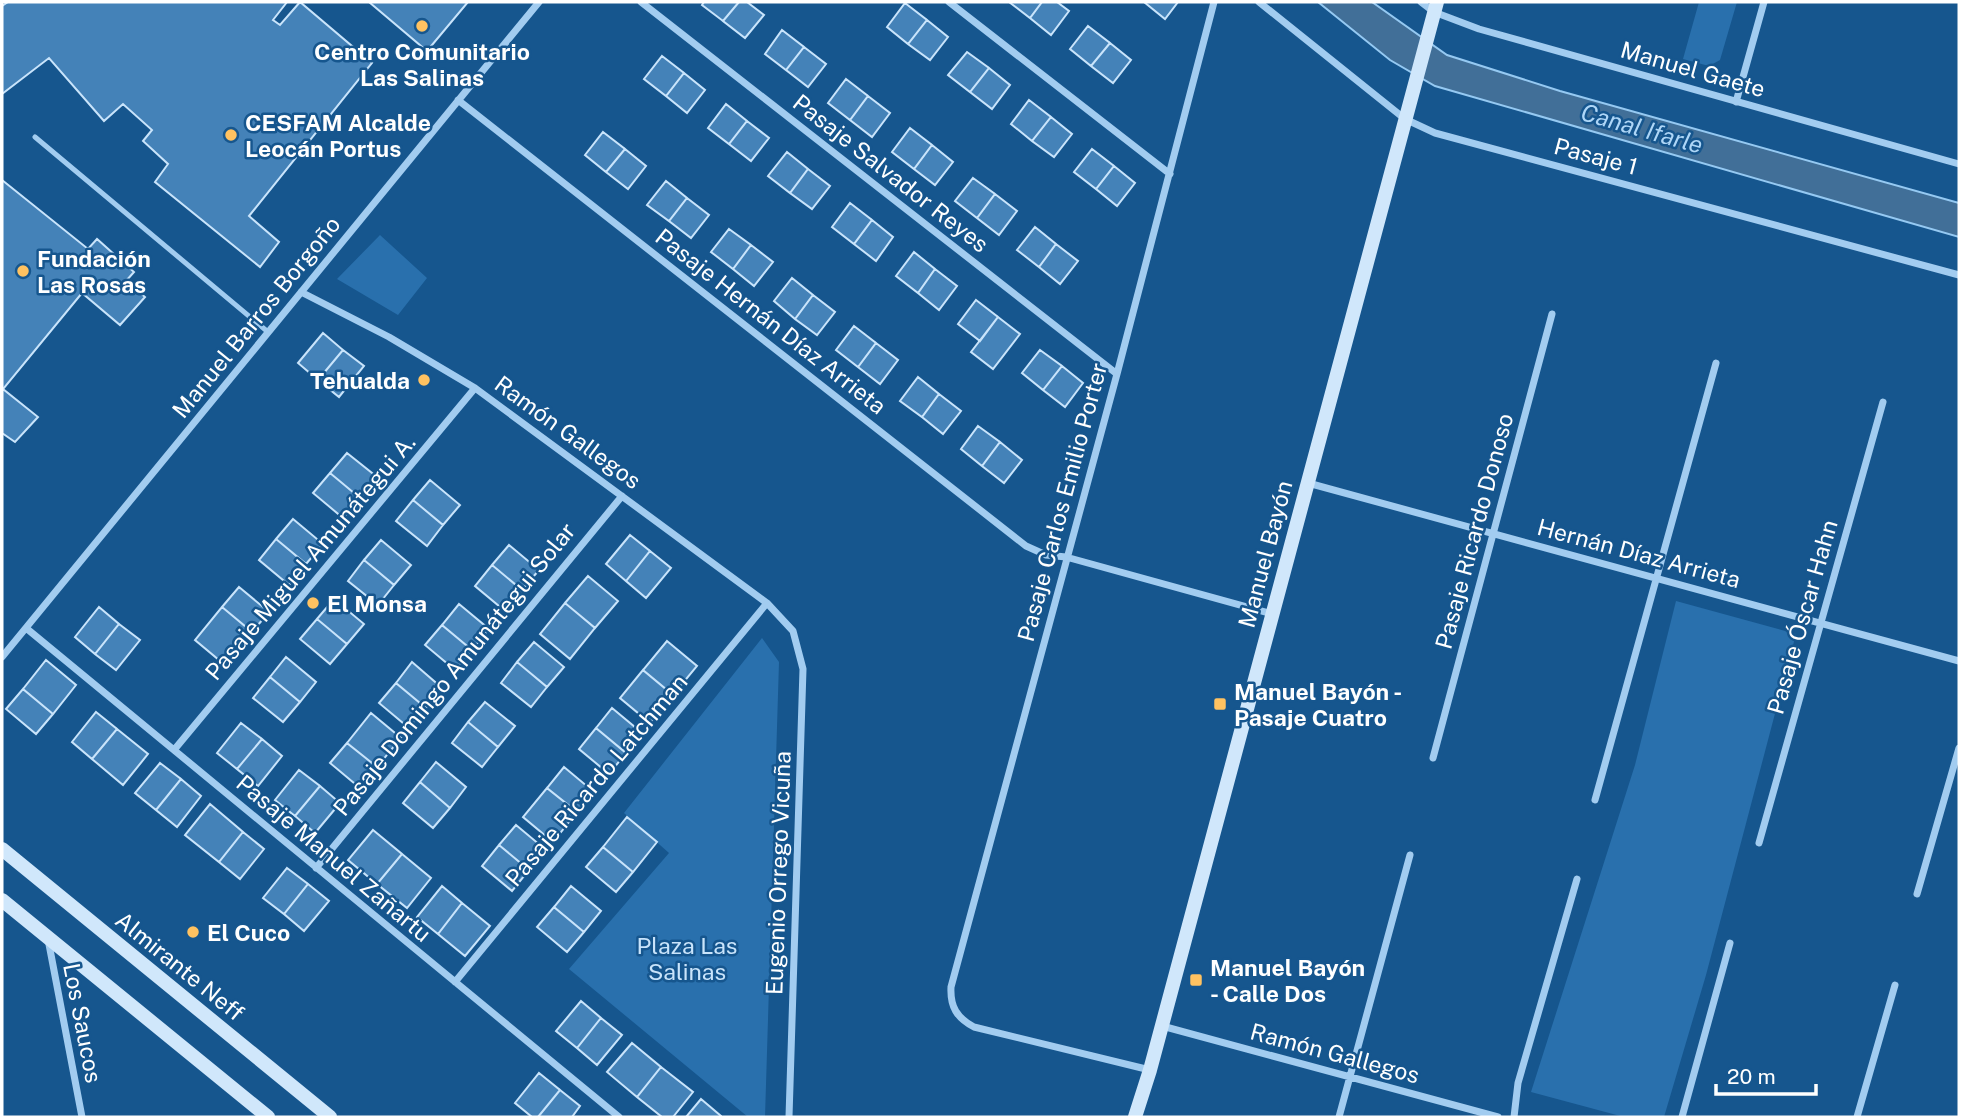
<svg xmlns="http://www.w3.org/2000/svg" width="1961" height="1119" viewBox="0 0 1961 1119" font-family="'Public Sans',sans-serif">
	<style>
		.green { fill: #2970ad }
		.water { fill: #416f98; stroke: #95c9f2; stroke-width: 2 }
		.building { fill: #4482b8; stroke: #c9e4fb; stroke-width: 2 }
		.lines { fill: none; stroke-linecap: round; stroke-linejoin: round }
		.lane { stroke: #a2ccf0; stroke-width: 5 }
		.street { stroke: #a2ccf0; stroke-width: 7 }
		.secondary { stroke: #d0e7fb; stroke-width: 14 }
		.poi-dot { fill: #ffc261; stroke: #16568e; stroke-width: 2.5 }
		.labels { text-anchor: middle; dominant-baseline: central; stroke-width: 5; stroke-linejoin: round; paint-order: stroke }
		.poi-label { font-size: 23px; font-weight: bold; fill: #fff; stroke: #16568e; text-anchor: start }
		.street-label { font-size: 23px; fill: #fff; stroke: #16568e }
		.park-label { font-size: 23px; fill: #c9e4fb; stroke: #16568e }
		.water-label { font-size: 24px; font-style: italic; fill: #aed6f7; stroke: #16568e }
	</style>
	<rect width="100%" height="100%" fill="#16568e"/>
	<!-- green -->
	<path class="green" d="M1699,2H1737L1720,60L1709,66L1683,59Z
		M380,235L427,278L398,315L337,279Z
		M1676,601L1796,634L1706,975L1664,1117H1624L1531,1092L1635,765Z
		M762,638L779,662L765,1117H748L569,969L669,853L624,813Z"/>
	<!-- water -->
	<path class="water" d="M1318,2H1372L1447,55L1560,91L1959,203V237L1435,86L1390,60Z"/>
	<!-- building -->
	<path class="building" d="M8,2H287L273,20L280,25L300,2L372,63L249,216L279,242L260,267L155,182L168,164L143,141L152,130L123,104L104,121L49,58L2,94V6Z
		M369,2H468L427,51Z
		M704,2H739L723,21L702,5Z
		M739,2H747L764,15L745,38L723,21Z
		M1009,2H1042L1030,18Z
		M1042,2H1057L1069,11L1051,35L1030,18Z
		M1144,2H1178L1165,19Z
		M905,3L927,20L908,44L887,27Z
		M927,20L948,37L930,60L908,44Z
		M1088,26L1110,43L1091,66L1070,49Z
		M782,30L804,47L786,70L765,54Z
		M1110,43L1131,60L1113,83L1091,66Z
		M804,47L826,64L808,87L786,70Z
		M967,52L989,68L970,92L948,75Z
		M662,56L684,73L666,96L644,79Z
		M989,68L1010,85L992,109L970,92Z
		M684,73L705,90L687,113L666,96Z
		M846,79L868,96L850,120L828,103Z
		M868,96L890,113L872,137L850,120Z
		M1029,100L1051,117L1032,141L1011,124Z
		M726,104L747,121L729,144L708,128Z
		M1051,117L1072,134L1054,157L1032,141Z
		M747,121L769,138L751,161L729,144Z
		M910,128L932,145L914,169L892,152Z
		M603,132L625,149L606,172L585,155Z
		M932,145L953,162L935,185L914,169Z
		M625,149L646,166L628,189L606,172Z
		M1092,149L1114,166L1096,189L1074,172Z
		M787,152L808,169L790,193L768,176Z
		M1114,166L1135,183L1117,206L1096,189Z
		M808,169L830,186L812,209L790,193Z
		M973,178L995,194L977,218L955,201Z
		M2,180L88,249L97,239L134,272L126,281L145,297L120,325L82,293L3,389L38,417L15,442L2,433Z
		M666,181L687,198L669,221L647,205Z
		M995,194L1017,211L999,235L977,218Z
		M687,198L709,215L691,238L669,221Z
		M850,203L872,220L854,244L832,227Z
		M872,220L893,237L876,261L854,244Z
		M1035,227L1056,244L1039,267L1017,250Z
		M729,229L751,245L733,269L711,252Z
		M1056,244L1078,261L1060,284L1039,267Z
		M751,245L773,262L754,286L733,269Z
		M914,252L935,269L918,293L896,276Z
		M935,269L957,286L939,310L918,293Z
		M792,278L813,295L795,319L774,301Z
		M813,295L835,312L817,335L795,319Z
		M976,300L998,317L980,341L958,324Z
		M998,317L1020,334L993,369L971,352Z
		M854,326L876,343L858,367L836,350Z
		M323,333L343,350L318,380L298,363Z
		M876,343L898,360L880,384L858,367Z
		M343,350L364,366L339,397L318,380Z
		M1040,350L1062,366L1043,390L1022,373Z
		M1062,366L1083,383L1065,407L1043,390Z
		M918,377L939,394L922,417L900,401Z
		M939,394L961,411L943,434L922,417Z
		M978,426L1000,442L982,466L961,449Z
		M1000,442L1022,460L1004,483L982,466Z
		M347,453L377,477L360,498L330,473Z
		M330,473L360,498L343,518L313,493Z
		M430,480L460,505L443,525L413,500Z
		M413,500L443,525L427,546L396,521Z
		M293,519L323,544L306,564L276,539Z
		M630,535L650,551L626,581L606,564Z
		M276,539L306,564L289,585L259,560Z
		M381,540L411,565L394,585L364,560Z
		M509,545L539,570L522,590L492,565Z
		M650,551L671,568L646,598L626,581Z
		M364,560L394,585L378,605L348,581Z
		M492,565L522,590L505,611L475,586Z
		M588,576L618,601L595,628L565,603Z
		M239,587L269,612L252,632L222,607Z
		M334,599L364,624L347,644L317,619Z
		M565,603L595,628L570,659L540,634Z
		M459,604L489,629L472,650L442,625Z
		M99,607L119,624L95,654L75,637Z
		M222,607L252,632L225,665L195,640Z
		M317,619L347,644L330,664L300,639Z
		M119,624L140,640L116,670L95,654Z
		M442,625L472,650L455,670L425,645Z
		M667,641L697,666L673,695L643,670Z
		M534,642L564,667L547,687L517,662Z
		M286,657L316,682L300,702L270,677Z
		M46,660L76,685L53,714L23,689Z
		M412,662L442,688L426,708L396,683Z
		M517,662L547,687L531,707L501,683Z
		M643,670L673,695L650,723L620,698Z
		M270,677L300,702L283,722L253,698Z
		M396,683L426,708L409,728L379,703Z
		M23,689L53,714L36,734L6,709Z
		M485,702L515,726L498,747L468,722Z
		M612,708L642,733L626,753L596,728Z
		M96,712L117,729L92,759L72,742Z
		M371,713L401,738L377,767L347,743Z
		M468,722L498,747L482,767L452,743Z
		M241,723L262,739L237,769L217,753Z
		M596,728L626,753L609,774L579,749Z
		M117,729L148,754L123,785L92,759Z
		M262,739L282,756L258,786L237,769Z
		M347,743L377,767L360,788L330,763Z
		M436,762L466,787L450,808L420,782Z
		M160,763L181,779L156,810L135,793Z
		M564,767L594,792L577,812L547,788Z
		M299,770L320,786L295,816L275,800Z
		M181,779L201,796L177,827L156,810Z
		M420,782L450,808L433,828L403,803Z
		M320,786L340,803L315,833L295,816Z
		M547,788L577,812L553,842L523,817Z
		M210,804L243,832L219,862L185,835Z
		M627,817L657,842L633,872L603,847Z
		M516,825L546,850L529,870L499,845Z
		M373,830L402,854L377,884L348,860Z
		M243,832L264,849L240,879L219,862Z
		M499,845L529,870L512,891L482,866Z
		M603,847L633,872L616,892L586,867Z
		M402,854L431,878L407,908L377,884Z
		M287,868L308,884L284,914L263,898Z
		M308,884L329,901L304,931L284,914Z
		M442,886L462,903L438,934L417,917Z
		M571,886L601,911L584,932L554,907Z
		M462,903L490,926L465,956L438,934Z
		M554,907L584,932L567,952L537,927Z
		M581,1001L601,1018L577,1048L556,1031Z
		M601,1018L622,1035L597,1065L577,1048Z
		M632,1043L661,1067L637,1097L607,1072Z
		M661,1067L693,1092L673,1117H662L637,1097Z
		M539,1073L560,1090L538,1117H532L515,1103Z
		M560,1090L580,1106L572,1117H538Z
		M701,1099L721,1116V1117H686Z"/>
	<g class="lines">
		<!-- lane -->
		<path class="lane" d="M35,137L268,332"/>
		<!-- street -->
		<path class="street" d="M641,2L1117,374
			M949,2L1170,174
			M1259,2L1405,119L1435,133L1959,275
			M1421,2L1434,12L1479,29L1959,164
			M458,100L1026,546L1046,555L1066,557L1272,614
			M1736,102L1764,2
			M301,292L389,337L475,388L767,603L793,631L803,669L789,1117
			M1308,483L1959,661
			M26,628L619,1117
			M2,657L539,2
			M174,750L475,388
			M1433,758L1552,314
			M1595,800L1716,363
			M1759,843L1883,402
			M316,868L622,496
			M1917,894L1959,748
			M48,939L82,1117
			M455,982L767,603
			M1162,1026L1498,1117
			M1150,1070L974,1027C957,1018 950,1007 951,987L1117,374L1214,2
			M1339,1117L1410,855
			M1514,1117L1518,1083L1577,879
			M1682,1117L1730,943
			M1857,1117L1895,985"/>
		<!-- secondary -->
		<path class="secondary" d="M2,849L330,1117
			M2,900L268,1117
			M1135,1117L1150,1070L1437,2"/>
	</g>
	<!-- markers -->
	<g class="poi-dot">
		<circle cx="422" cy="26" r="7"/>
		<circle cx="231" cy="135" r="7"/>
		<circle cx="23" cy="271" r="7"/>
		<circle cx="424" cy="380" r="7"/>
		<circle cx="313" cy="603" r="7"/>
		<rect x="1213" y="697" width="14" height="14" rx="3.5"/>
		<circle cx="193" cy="932" r="7"/>
		<rect x="1189" y="973" width="14" height="14" rx="3.5"/>
	</g>
	<g class="labels">
		<!-- poi labels -->
		<g class="poi-label">
			<text x="422" y="51" text-anchor="middle">Centro Comunitario<tspan x="422" dy="26">Las Salinas</tspan></text>
			<text x="245" y="122">CESFAM Alcalde<tspan x="245" dy="26">Leocán Portus</tspan></text>
			<text x="37" y="258">Fundación<tspan x="37" dy="26">Las Rosas</tspan></text>
			<text x="410" y="380" text-anchor="end">Tehualda</text>
			<text x="327" y="603">El Monsa</text>
			<text x="1234" y="691">Manuel Bayón -<tspan x="1234" dy="26">Pasaje Cuatro</tspan></text>
			<text x="207" y="932">El Cuco</text>
			<text x="1210" y="967">Manuel Bayón<tspan x="1210" dy="26">- Calle Dos</tspan></text>
		</g>
		<!-- street labels -->
		<g class="street-label">
			<text transform="translate(1693 69) rotate(16)">Manuel Gaete</text>
			<text transform="translate(1596 156) rotate(15)">Pasaje 1</text>
			<text transform="translate(891 173) rotate(38)">Pasaje Salvador Reyes</text>
			<text transform="translate(256 317) rotate(-51)">Manuel Barros Borgoño</text>
			<text transform="translate(771 321) rotate(38)">Pasaje Hernán Díaz Arrieta</text>
			<text transform="translate(568 432) rotate(36)">Ramón Gallegos</text>
			<text transform="translate(1062 502) rotate(-75)">Pasaje Carlos Emilio Porter</text>
			<text transform="translate(1474 531) rotate(-75)">Pasaje Ricardo Donoso</text>
			<text transform="translate(1639 553) rotate(15)">Hernán Díaz Arrieta</text>
			<text transform="translate(1265 554) rotate(-75)">Manuel Bayón</text>
			<text transform="translate(310 557) rotate(-50)">Pasaje Miguel Amunátegui A.</text>
			<text transform="translate(1802 617) rotate(-74)">Pasaje Óscar Hahn</text>
			<text transform="translate(454 669) rotate(-51)">Pasaje Domingo Amunátegui Solar</text>
			<text transform="translate(596 780) rotate(-50)">Pasaje Ricardo Latchman</text>
			<text transform="translate(334 858) rotate(40)">Pasaje Manuel Zañartu</text>
			<text transform="translate(778 873) rotate(-88)">Eugenio Orrego Vicuña</text>
			<text transform="translate(180 966) rotate(39)">Almirante Neff</text>
			<text transform="translate(83 1023) rotate(79)">Los Saucos</text>
			<text transform="translate(1335 1053) rotate(15)">Ramón Gallegos</text>
		</g>
		<!-- park labels -->
		<g class="park-label">
			<text x="687" y="945">Plaza Las<tspan x="687" dy="26">Salinas</tspan></text>
		</g>
		<!-- water labels -->
		<g class="water-label">
			<text transform="translate(1642 128) rotate(16)">Canal Ifarle</text>
		</g>
	</g>
	<!-- border -->
	<rect width="1961" height="1119" fill="none" stroke="#ffffff" stroke-width="7"/>
	<!-- scale -->
	<path d="M1716 1084v10h100v-10" fill="none" stroke="#ffffff" stroke-width="3.5"/>
	<text x="1727" y="1084" font-size="21" fill="#ffffff" stroke="#16568e" stroke-width="5" paint-order="stroke">20 m</text>
</svg>
